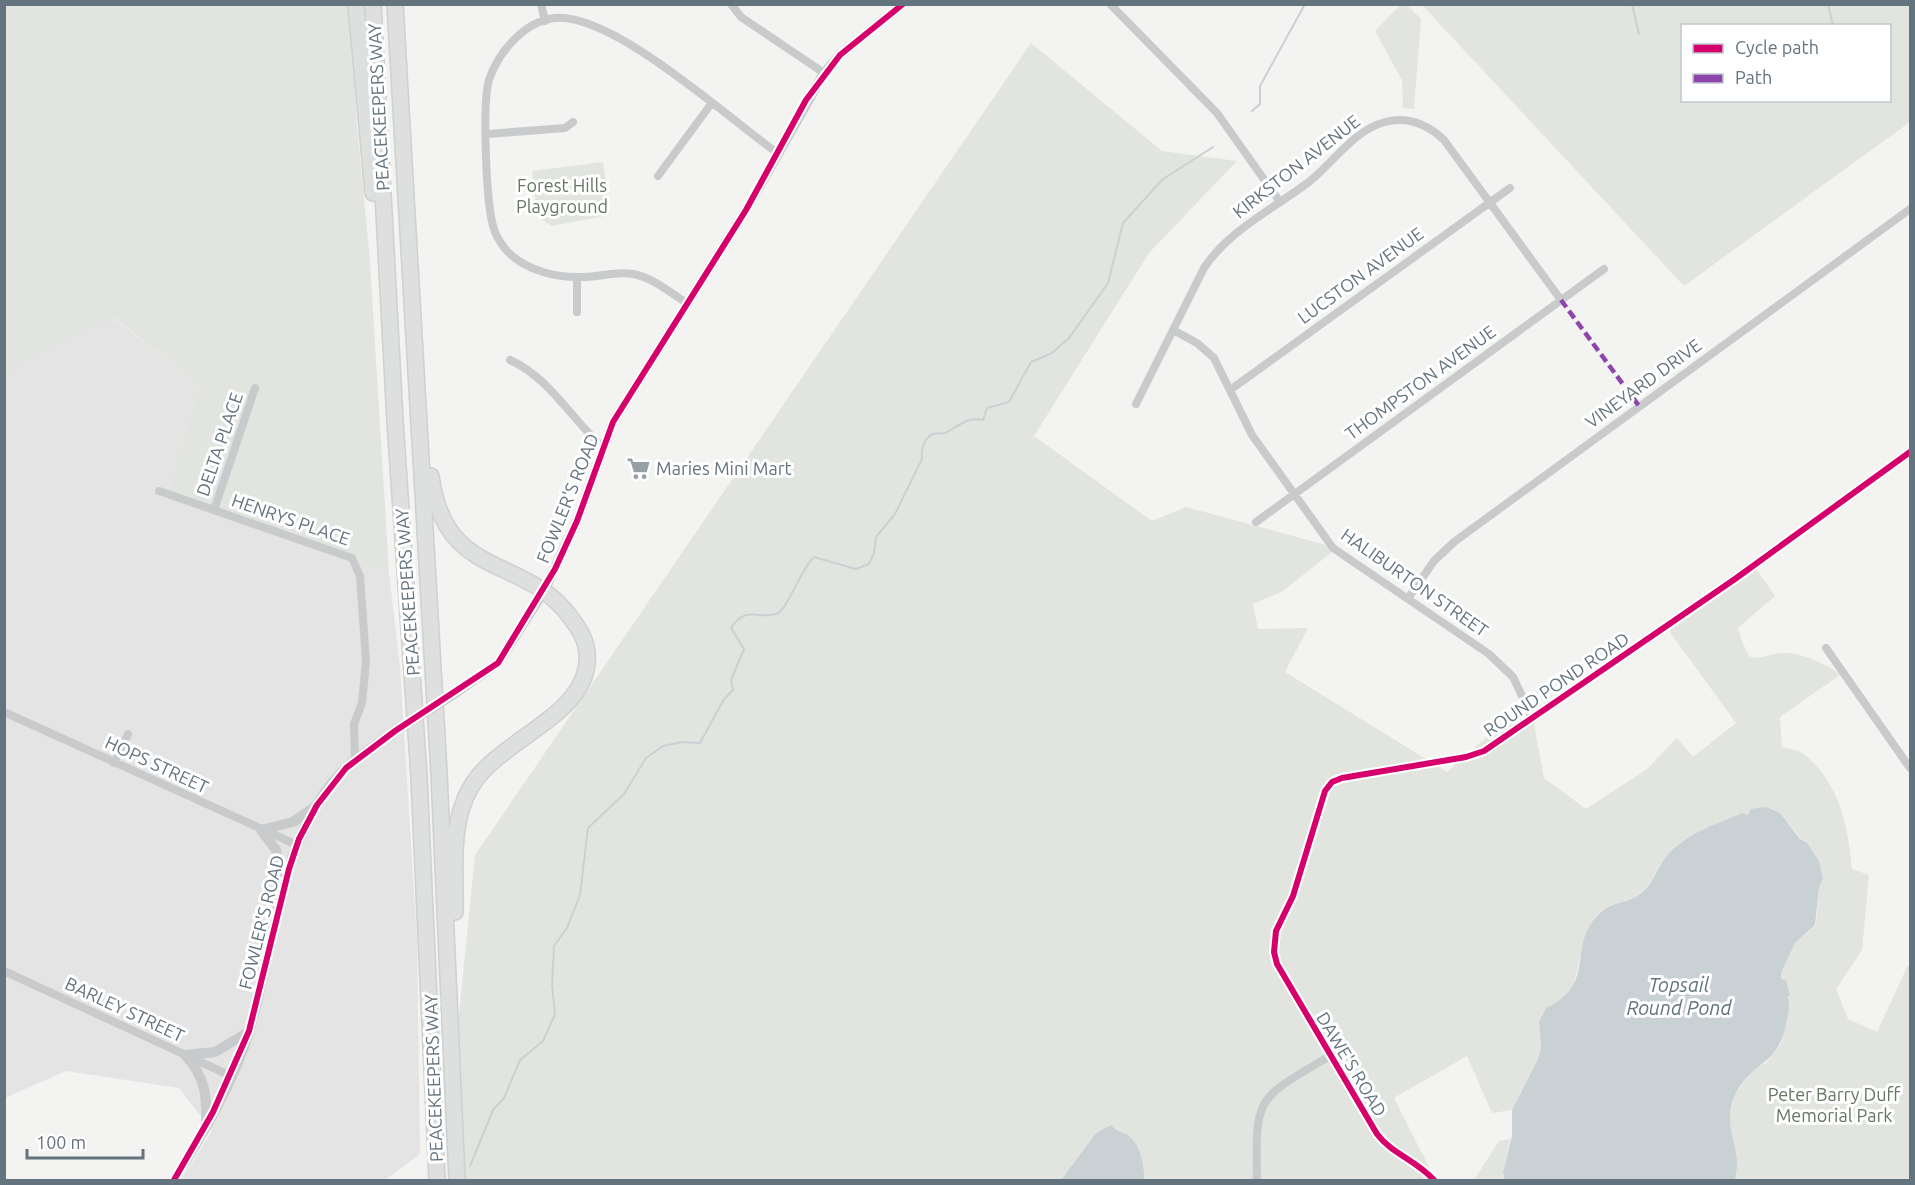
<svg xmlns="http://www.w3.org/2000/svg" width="1915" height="1185" viewBox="0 0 1915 1185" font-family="Ubuntu,sans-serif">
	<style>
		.built { fill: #e3e4e3 }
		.green { fill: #e2e5df; fill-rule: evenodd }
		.water { fill: #cad1d4 }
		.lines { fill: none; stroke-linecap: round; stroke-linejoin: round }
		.stream { stroke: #cad1d4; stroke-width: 2 }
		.motorway-casing { stroke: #cfd0cf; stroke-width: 18 }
		.minor { stroke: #c8cacb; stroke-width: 8 }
		.tertiary { stroke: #c8cacb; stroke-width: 10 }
		.motorway { stroke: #dedfdf; stroke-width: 15 }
		.tertiary-bridge { stroke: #c8cacb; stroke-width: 10 }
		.quiet { stroke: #8e44ad; stroke-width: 4.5; stroke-dasharray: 9 4.5; stroke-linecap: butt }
		.cycleway-casing { stroke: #fff; stroke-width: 10 }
		.cycleway { stroke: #d6006c; stroke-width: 6 }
		.labels { text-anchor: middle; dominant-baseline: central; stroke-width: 6; stroke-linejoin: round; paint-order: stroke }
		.street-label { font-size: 18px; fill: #64747f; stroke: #fff }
		.park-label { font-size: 18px; fill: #677663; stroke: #fff }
		.poi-label { font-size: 18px; fill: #64747f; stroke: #fff; text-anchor: start }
		.water-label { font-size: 20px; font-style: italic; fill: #60757c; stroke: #fff }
	</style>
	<rect width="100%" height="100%" fill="#f3f3f1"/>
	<!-- built -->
	<path class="built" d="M113,318L199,385L166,496L389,573L400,667L417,940L420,1154L385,1180H181L212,1131L179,1088L66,1071L5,1098L4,386L12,367Z"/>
	<!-- green -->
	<path class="green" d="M1401,4L1407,5L1421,19L1414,109L1403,108L1402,80L1375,31Z
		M5,5H349L357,126L370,261L389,573L166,496L199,385L114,318L12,367L5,386Z
		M1422,5H1910V122L1684,286ZM1682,26H1890V100H1682Z
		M1031,43L1162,151L1237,161L1149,253L1034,436L1152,521L1186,507L1337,548L1283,591L1253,604L1258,629L1308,628L1285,672L1447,772L1523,705L1534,724L1544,778L1586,809L1647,769L1677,738L1693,757L1736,723L1669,631L1757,570L1775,596L1738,628L1742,642L1750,657C1763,659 1770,654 1783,653C1796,651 1832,666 1840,675L1780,717L1782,747C1789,749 1799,750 1804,754C1840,784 1848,826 1852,869L1869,875L1862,950L1836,989L1848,1019L1877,1032L1907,967L1910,965V1180H1732L1737,1172L1728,1125L1729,1114L1735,1095L1751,1071L1766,1063L1781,1044L1787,987L1781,973L1795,943L1816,925L1819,888L1823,878L1819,861L1780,813L1748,815L1742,813C1716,825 1693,831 1671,851C1657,864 1654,884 1638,895C1624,905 1606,901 1595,918C1580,940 1580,968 1571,992L1546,1011L1539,1022L1541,1048L1538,1059L1512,1110L1492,1113L1467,1056L1394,1098L1429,1167L1424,1180H1144C1145,1168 1141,1147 1131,1138C1125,1132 1117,1133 1110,1125L1096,1133L1061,1180H461L458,1024L475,855Z
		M603,162L610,215L551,226L537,216L532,171Z
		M1510,1139L1503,1176L1507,1180H1474L1499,1141Z"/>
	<!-- water -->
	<path class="water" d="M1766,807L1780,813L1800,839L1807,843L1819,861L1823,878L1819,888L1815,925L1795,943L1781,973L1782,979L1786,980L1790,996L1787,997C1791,1004 1788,1012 1787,1019C1779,1068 1754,1058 1736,1093C1719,1126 1744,1148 1735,1179L1505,1180L1503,1173L1512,1136V1110L1538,1059L1541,1048L1539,1022L1546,1008C1597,984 1567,949 1597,916C1610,901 1623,905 1637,896C1654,886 1657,865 1670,852C1692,831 1715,825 1742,813L1748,815L1751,809Z
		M1111,1125C1117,1133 1124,1131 1130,1137C1141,1146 1145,1168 1144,1180H1061L1096,1133Z"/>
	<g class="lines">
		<!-- stream -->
		<path class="stream" d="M1632,4L1639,34
			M1828,4L1833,26
			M1252,111L1260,104V86L1305,4
			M470,1166L493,1110L504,1098L520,1060L543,1041L555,1014L552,985L554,946L567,928L580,895L588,828L624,794L646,758L663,746L682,742L700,743L724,699L733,690L731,680L744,649L731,628C746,604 760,621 778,613C788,608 801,569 814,557L856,569L869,564L874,553L876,537L895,514L922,459C921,450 924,437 933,434C938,432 942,435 947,432C960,425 967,417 983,420L987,408L1009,402L1031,362L1052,353L1069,338L1108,283L1123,223L1163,179L1213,147"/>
		<defs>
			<path id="motorway" d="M356,4L373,193
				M373,4L395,421L419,777L437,1180
				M395,4L439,773L457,1180
				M431,476C445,582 524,553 571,618C577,626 584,636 586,646C600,713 499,737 471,787C449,824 456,871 455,912"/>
		</defs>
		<!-- motorway casing -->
		<use href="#motorway" class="motorway-casing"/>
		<!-- minor -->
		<path class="minor" d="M541,4L545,21
			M731,4L741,17L824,73
			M1110,4L1217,113L1280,202
			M487,134L565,128L573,122
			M658,176L711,104
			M688,304C672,294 652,277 633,274C615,271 601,277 583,277C557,278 527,271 508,252C503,247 496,236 494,229C486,206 482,104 489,80C498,53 524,21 555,18C613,13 727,117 776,152
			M577,312V277
			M1173,330L1197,343L1214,358L1252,435L1333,548L1489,654L1513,677L1533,719
			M510,360C550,378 571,419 603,447
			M1230,390L1510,188
			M1136,404L1204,268C1229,230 1275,208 1310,181C1334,162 1354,130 1385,122C1408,116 1428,125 1444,140L1561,300
			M159,491L352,558L360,576L366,661L362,703L354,724L355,762
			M214,510L255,388
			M1256,522L1604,269
			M1409,597L1434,561L1454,542L1910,209
			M1826,648L1910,768
			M4,712L297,845
			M114,763L128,734
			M4,971L231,1076
			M1257,1180C1255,1095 1257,1099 1330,1056
			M1434,1180C1416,1160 1392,1154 1377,1134L1277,964L1274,952L1276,931L1293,896L1325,791L1332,782L1342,778L1466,757L1484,751L1735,579L1910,452"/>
		<!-- tertiary -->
		<path class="tertiary" d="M454,694L498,663L544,591L577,521L613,422L746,210L824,73L840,55L903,4
			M284,885L276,850L261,830L293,822L315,807
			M185,1055C205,1077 207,1094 206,1123
			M185,1055L215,1052L247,1033
			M174,1180C203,1134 234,1082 250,1029C275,945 279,830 347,767C361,754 379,743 395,731"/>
		<!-- motorway -->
		<use href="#motorway" class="motorway"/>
		<!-- tertiary-bridge -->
		<path class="tertiary-bridge" d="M395,731L454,694"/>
		<!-- quiet -->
		<path class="quiet" d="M1561,300L1639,406"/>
		<defs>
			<path id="cycleway" d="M174,1180L213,1112L249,1031L289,869L299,839L317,805L346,768L395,731L498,663L555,569L577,521L613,422L746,210L806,100L840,55L903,4
				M1434,1180C1416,1160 1392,1154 1377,1134L1277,964L1274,952L1276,931L1293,896L1325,791L1332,782L1342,778L1466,757L1484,751L1735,579L1910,452"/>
		</defs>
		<!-- cycleway casing -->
		<use href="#cycleway" class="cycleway-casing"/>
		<!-- cycleway -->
		<use href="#cycleway" class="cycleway"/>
	</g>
	<!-- icons -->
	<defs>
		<symbol id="supermarket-bare" viewBox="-9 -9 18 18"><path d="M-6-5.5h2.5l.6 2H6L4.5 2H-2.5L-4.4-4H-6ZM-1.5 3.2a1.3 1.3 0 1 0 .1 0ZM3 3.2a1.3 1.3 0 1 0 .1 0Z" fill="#96a0a7" stroke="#fff" stroke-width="2.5" paint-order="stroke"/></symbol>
	</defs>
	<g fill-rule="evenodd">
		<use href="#supermarket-bare" x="622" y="452" width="33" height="33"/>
	</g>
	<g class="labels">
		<!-- street labels -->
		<g class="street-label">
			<text transform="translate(378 107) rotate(-93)">PEACEKEEPERS WAY</text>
			<text transform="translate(1296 166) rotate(-38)">KIRKSTON AVENUE</text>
			<text transform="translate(1360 275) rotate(-36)">LUCSTON AVENUE</text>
			<text transform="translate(1420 382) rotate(-36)">THOMPSTON AVENUE</text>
			<text transform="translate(1643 383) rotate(-36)">VINEYARD DRIVE</text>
			<text transform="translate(219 444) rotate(-71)">DELTA PLACE</text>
			<text transform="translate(567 498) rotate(-68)">FOWLER'S ROAD</text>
			<text transform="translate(291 519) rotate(19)">HENRYS PLACE</text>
			<text transform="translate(1415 582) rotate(35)">HALIBURTON STREET</text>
			<text transform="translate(407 592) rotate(-94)">PEACEKEEPERS WAY</text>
			<text transform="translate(1556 684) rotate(-34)">ROUND POND ROAD</text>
			<text transform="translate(157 764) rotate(25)">HOPS STREET</text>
			<text transform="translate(261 922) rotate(-76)">FOWLER'S ROAD</text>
			<text transform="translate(125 1009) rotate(25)">BARLEY STREET</text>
			<text transform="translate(1352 1064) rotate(59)">DAWE'S ROAD</text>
			<text transform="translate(433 1078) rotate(-92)">PEACEKEEPERS WAY</text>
		</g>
		<!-- park labels -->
		<g class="park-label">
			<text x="562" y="185">Forest Hills<tspan x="562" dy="21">Playground</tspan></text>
			<text x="1834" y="1094">Peter Barry Duff<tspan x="1834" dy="21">Memorial Park</tspan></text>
		</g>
		<!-- poi labels -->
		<g class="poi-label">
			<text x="656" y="468">Maries Mini Mart</text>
		</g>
		<!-- water labels -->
		<g class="water-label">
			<text x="1679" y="984">Topsail<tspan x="1679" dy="23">Round Pond</tspan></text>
		</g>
	</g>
	<!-- border -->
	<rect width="1915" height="1185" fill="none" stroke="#64747f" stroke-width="12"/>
	<!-- legend -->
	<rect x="1681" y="24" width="210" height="78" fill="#ffffff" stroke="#c1c7cc" stroke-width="1.5"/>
	<rect x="1693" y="44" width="30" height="9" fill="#d6006c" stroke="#c1c7cc" stroke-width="1.5"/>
	<text x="1735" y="54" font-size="18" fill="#64747f">Cycle path</text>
	<rect x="1693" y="74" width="30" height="9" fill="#8e44ad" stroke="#c1c7cc" stroke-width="1.5"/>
	<text x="1735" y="84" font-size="18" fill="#64747f">Path</text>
	<!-- scale -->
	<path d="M27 1149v9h116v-9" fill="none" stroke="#64747f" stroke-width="3"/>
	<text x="36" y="1149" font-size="18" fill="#64747f" stroke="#ffffff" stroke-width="4.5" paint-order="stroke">100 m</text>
</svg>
